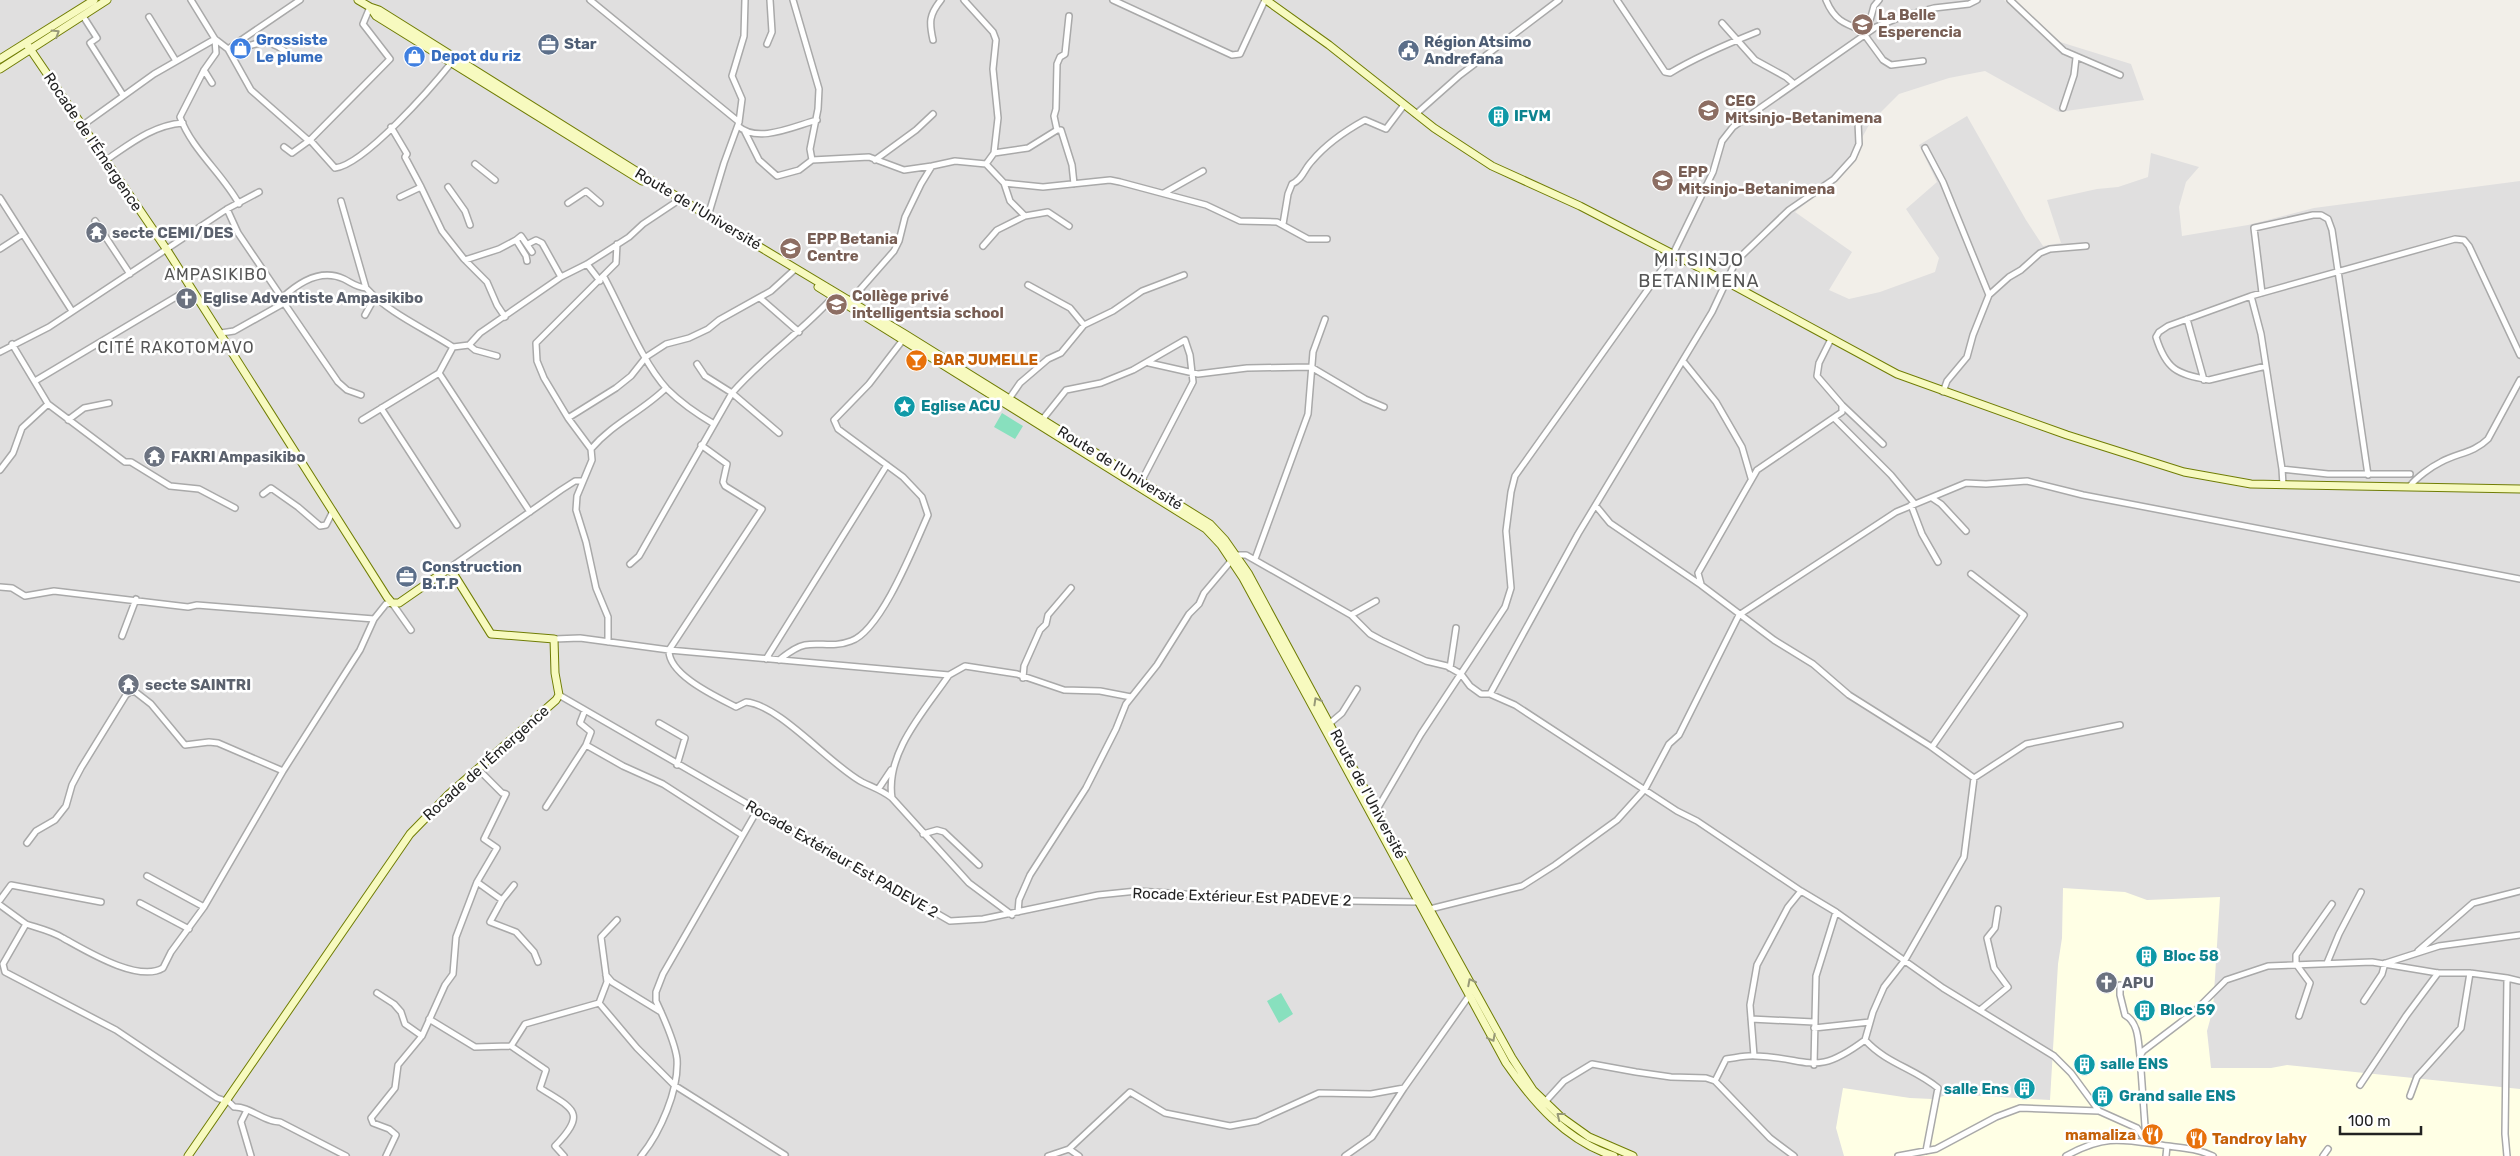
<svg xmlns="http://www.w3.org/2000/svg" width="2520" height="1156" viewBox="0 0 2520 1156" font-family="Rubik,sans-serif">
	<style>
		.residential { fill: #e0dfdf }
		.education { fill: #ffffe5 }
		.pitch { fill: #88e0be }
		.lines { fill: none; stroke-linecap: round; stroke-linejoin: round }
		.street-casing { stroke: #a9a9a9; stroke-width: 8 }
		.secondary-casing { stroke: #707d05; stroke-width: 9 }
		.street { stroke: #fff; stroke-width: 5 }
		.secondary { stroke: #f7fabf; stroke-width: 7 }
		.oneway { stroke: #979978 }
		.labels { text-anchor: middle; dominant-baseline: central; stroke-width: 5; stroke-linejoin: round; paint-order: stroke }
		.education-label { font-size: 15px; font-weight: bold; fill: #785e54; stroke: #fff; text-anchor: start }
		.shop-label { font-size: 15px; font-weight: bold; fill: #366cbe; stroke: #fff; text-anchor: start }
		.service-label { font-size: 15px; font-weight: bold; fill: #4e5e75; stroke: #fff; text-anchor: start }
		.culture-label { font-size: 15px; font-weight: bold; fill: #0d838f; stroke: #fff; text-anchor: start }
		.street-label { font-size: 15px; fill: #222; stroke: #fff }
		.worship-label { font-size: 15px; font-weight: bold; fill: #5b616d; stroke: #fff; text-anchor: start }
		.food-label { font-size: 15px; font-weight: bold; fill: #c56008; stroke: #fff; text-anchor: start }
		.neighbourhood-label { font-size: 16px; letter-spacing: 1px; fill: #555; stroke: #fff }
		.quarter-label { font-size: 18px; letter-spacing: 1px; fill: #555; stroke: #fff }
	</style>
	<rect width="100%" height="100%" fill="#f2efe9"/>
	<!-- residential -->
	<path class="residential" d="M0,0H2004L2044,37L2131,64L2144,100L2059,112L1985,71L1949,78L1899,94L1870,123L1843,173L1795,212L1852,252L1829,290L1849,299L1880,292L1935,272L1939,258L1906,209L1937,182L1919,145L1967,116L2026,220L2043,246L2061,243L2047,200L2097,189L2118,187L2148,177L2151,153L2199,167L2186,182L2179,207L2182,236L2248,225L2314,208L2520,181V1156H0Z"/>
	<!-- education -->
	<path class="education" d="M2063,888L2125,892L2147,900L2220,897L2213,1009L2207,1031L2211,1068H2271L2287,1065L2520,1089V1156H1844L1836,1128L1843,1088L1910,1098L1932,1099L1951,1094L2050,1100L2058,964L2062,938Z"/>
	<!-- pitch -->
	<path class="pitch" d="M1002,413L1023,426L1015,439L994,427Z
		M1281,993L1293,1014L1279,1023L1267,1001Z"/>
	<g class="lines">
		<defs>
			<path id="street" d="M191,0L215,39L228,49L251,90L309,141
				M590,0L739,122
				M793,0L819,89L818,109L810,149L812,160L869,157L904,170L932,166
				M964,0L993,32L996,40L993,69L998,118L994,153L986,164
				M1113,0L1232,55L1240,54L1265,0
				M1617,0L1665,72L1670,73C1698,56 1727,44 1757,32
				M1826,0C1835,22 1846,24 1867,32
				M2010,0L2064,51L2120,75
				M83,16L97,38L90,43L123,95
				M1069,16L1065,54L1060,57L1057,64L1056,109L1054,116L1057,130H1061L1072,165L1074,184
				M149,17L176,61
				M1722,23L1755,60L1786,77L1793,83
				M1867,31L1874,6L1879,0
				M1864,34L1883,60L1891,65L1923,61
				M215,39L216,53L204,70L180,117C192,150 223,174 239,204
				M933,40C929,22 929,15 941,0
				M767,44L772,32L770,0
				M231,47L234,51C260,42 268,36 291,56
				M228,49L300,0
				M204,70L212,83
				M2063,108L2074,75L2076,58
				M1416,114L1460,75L1559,0
				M83,125L154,74L215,39
				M738,126C758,144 794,126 817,120
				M391,127L407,154L405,157L421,187L400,197
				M745,132L759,160L777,176L799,170L812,160
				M310,140L335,168C364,165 432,87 452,62
				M284,147L292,153L310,140L390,59L363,24L370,7
				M1925,148L1943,182L1989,295
				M994,153L1028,148L1057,130
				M106,160C130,144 153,125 183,123
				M875,160L916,130L933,114
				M475,164L495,180
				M1004,183L1010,201L1025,216L1048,212L1069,226
				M421,187L442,231L464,259L487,282L497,305L505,317
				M448,187L465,211L470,225
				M1164,193L1203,171
				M0,198L72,311
				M341,201L366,288C390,314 424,328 453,347L469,345L475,350L497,356
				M568,203L586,191L600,203
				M227,209L238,233L282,298
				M708,216L724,163L739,122L742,99L732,76L744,36L745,0
				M95,221L130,274
				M1283,224L1288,194L1292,184C1303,179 1304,169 1312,161C1327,143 1345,131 1365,120L1386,129L1404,105
				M516,240L521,236L532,252
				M528,244L536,240L542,243L561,277
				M983,246L997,230L1025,216
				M0,249L23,234
				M465,260L499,249L516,240L526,256L527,261
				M587,264L600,281
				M604,277C622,310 642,362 667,389C681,403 697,414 714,424
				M1028,285L1070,308L1084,325
				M2262,293L2254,228L2313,215H2321L2328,219L2332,230L2368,475
				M2251,296L2261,334L2282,469L2283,485
				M760,298L799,332
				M850,301L894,251L899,241L905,217L921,184L932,166L955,161L986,164L1004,183L1043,187L1110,180L1120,182L1206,205L1240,221L1277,222L1308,239H1327
				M284,303L338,382L347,390L361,395
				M365,315L375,297
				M2187,319L2204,380
				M221,333L234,331L284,303L282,298C298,283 321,268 344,279C352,283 356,287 366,288
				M12,344L48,404L125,462H131L170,486L199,489L235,508
				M469,345L480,333L561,277L587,264L629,237L643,224L676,202
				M453,347L439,373L530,512
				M0,352L49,327L227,209L259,192
				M1683,361L1716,402L1742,447L1751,478
				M1149,363L1198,374L1247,368L1311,367L1365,399L1384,407
				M697,364L705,376L732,393L779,433
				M2266,366L2209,380C2176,374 2166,369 2156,337L2159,332L2168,326L2251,296L2455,239L2464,240L2469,246L2520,355
				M35,381L191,288
				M1943,392L1947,381L1967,357L1973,335L1989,295L2009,277L2021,270L2040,253L2050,249L2086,246
				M1009,399L1020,383L1048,359L1061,353L1084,325L1113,311L1142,291L1184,275
				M1842,405L1883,444
				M381,408L457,525
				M568,418L616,388L631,376L646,357L666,344L689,338L708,329L719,320L771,291L793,271
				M1835,419L1891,475L1915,504
				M68,420L84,408L109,403
				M362,420L439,373
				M1042,420L1066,390L1101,383L1133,370L1185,340L1190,355L1193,382L1141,482
				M701,445L727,464L723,482L725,486L762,509L669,650C668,675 717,697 736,707L746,702C780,705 830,765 862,782C872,787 882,790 892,798
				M591,449C613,423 643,411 666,388
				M2282,469L2328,474H2410
				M0,470L13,453L22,428L48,404
				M2410,486C2417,477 2431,467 2441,462C2457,453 2474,453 2488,439L2520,380
				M263,494L271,488L298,507L320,526L326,525L333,511
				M1932,498L1941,504L1966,531
				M1911,505L1922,534L1938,562
				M1596,506L1610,523L1701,585L1774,640L1813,664L1849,695L1930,746L1974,778L2026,744L2120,725
				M1255,559L1308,414L1313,352L1325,319
				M630,564L639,556L732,393C763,357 802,332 833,297
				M448,569L561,490L575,481H581
				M1701,584L1698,573L1757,470L1842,412V405L1817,376L1819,363L1831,339
				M0,587L12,588L25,596L54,591L188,607L197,605L374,619L386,604L392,603L411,630
				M1351,615L1376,601
				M122,636L136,599
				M554,639L580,638L669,650L949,675C925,710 885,753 892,798L969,883L1012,915
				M608,642V617L596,588L586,542L576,510L577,496L592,460L591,449L568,418L544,378L537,361L536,343L616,263L617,244
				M766,659L887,465
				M779,660C787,654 795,647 805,645C820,642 833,648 851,641C881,631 915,544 928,515L922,497L903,477L838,429L834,420L869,384L902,341
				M1450,668L1456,628
				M949,675L965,666L1017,674L1064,690L1100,691L1131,697
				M1023,678L1024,666L1040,630L1046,624L1048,615L1071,588
				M1490,694L1578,534L1712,312L1736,261L1789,210L1834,179L1853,158L1859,144L1858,122
				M559,695L950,921L983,919L1098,895L1137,891L1280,900L1419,902
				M585,710L580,723L591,732L586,745L623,766L663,784L742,835
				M659,723L685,738L677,765
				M1329,724L1342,713L1357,689
				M1932,747L2024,615L1971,574
				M879,788L891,770
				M546,807L586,745
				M1376,811L1421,734L1505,607L1511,588L1506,531L1511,492L1515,476L1673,254L1713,172L1722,141L1733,127L1876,27L1903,16L1934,8L1969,4L1977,0
				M923,834L937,830L944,832L979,865
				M27,843L36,831L55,820L66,806L72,785L81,768L126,695L133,690L151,704L185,745L209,742L218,743L283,771
				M147,876L204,907
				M477,882L502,900
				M514,885L502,900L490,922L516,932L534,952L538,962
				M0,900L11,885L101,902
				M140,903L189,929
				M0,905L26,924L3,964L5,972L116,1030L217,1098L229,1102L234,1107C250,1106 263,1122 280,1122L346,1156
				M1430,909L1522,886L1555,865L1617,820L1645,789L1669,744L1679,735L1739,615L1896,512L1966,483L1986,484L2027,481L2083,495L2520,579
				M1018,912L1019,900L1030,875L1086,788L1116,729L1126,704L1157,665L1189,614L1199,604L1204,593L1236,555H1246L1351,615L1370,634L1381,640L1426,661L1447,666L1461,674L1470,686L1481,694H1490L1515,705L1677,811L1697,821L1801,891L1836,912L1943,988L2054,1056L2071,1073L2099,1111L2137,1128L2146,1141
				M617,920L601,937L607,982L599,1003L637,1048L674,1085L785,1155
				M26,924C38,928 52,931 63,938C85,950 138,983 163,968L171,952L204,907L283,771L360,650L374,619
				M2418,951L2473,903L2520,891
				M2327,963L2339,934L2361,892
				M2386,963L2439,946L2520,935
				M606,975L612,982L661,1012
				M2120,985V995L2125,1015C2139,1023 2138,1041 2140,1056
				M377,993L394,1004L401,1012L405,1024L422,1036
				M2364,1001L2382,974L2385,963
				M1980,1010L2008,987L1994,968L1987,938L1995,928L1998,909
				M2299,1016L2310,983L2296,964V955L2332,904
				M429,1019L475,1047L511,1046L546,1070L540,1088C573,1109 588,1112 555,1146L564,1156
				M1751,1019L1814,1022
				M1814,1028L1870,1022
				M1865,1040L1873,1012L1884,987L1905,960L1964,857L1974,778
				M511,1046L525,1024L599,1003
				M1754,1056L1750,1005L1757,965L1788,907L1801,891
				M1814,1065L1816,976L1836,912
				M1715,1081L1726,1059C1735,1058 1747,1055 1756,1056C1811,1058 1814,1078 1865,1040C1887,1064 1914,1068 1938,1088L1926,1151
				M2360,1085L2406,1016L2438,973
				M2410,1096L2417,1077L2461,1028L2470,973
				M1544,1103L1564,1081L1592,1064L1636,1072L1671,1077L1706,1078L1715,1081L1770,1138L1794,1156
				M247,1110L241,1122L251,1156
				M2146,1140L2140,1056L2143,1051L2193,1013L2226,980L2268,966L2372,962L2438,973H2470L2507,978
				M1069,1149L1079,1156
				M386,1156L396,1135L389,1129L373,1123L371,1118L395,1088L398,1065L422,1036L445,985L453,974L456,937L477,882L497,848L484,839L506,794L502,793L478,769
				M641,1156C660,1133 679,1090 677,1059C675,1043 663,1016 656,1001V992L663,974L758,809
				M1048,1156L1069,1149L1130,1092L1165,1113L1230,1126L1257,1121L1319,1093L1371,1094L1404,1088L1469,996
				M1345,1156L1372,1137L1404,1088
				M1898,1156L1936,1149L1996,1117L2020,1108L2099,1111
				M2066,1156C2107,1133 2124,1140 2168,1146C2184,1148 2198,1149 2213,1156
				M2166,1156L2167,1146
				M2323,1156L2328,1149
				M2507,1156L2505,1134L2507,978L2520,981"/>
			<path id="secondary" d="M358,0L370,7L376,16L642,181
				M1266,0L1329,45L1434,128L1492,166L1580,206L1727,282L1897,374L2067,435L2184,472L2251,484L2520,489
				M370,7L379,10L708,216L905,334L1210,524L1225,540L1248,573L1424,899L1512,1058L1533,1090L1561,1117L1589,1137L1633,1156
				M26,43L167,250L387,597L392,603H399L448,569L453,573L491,634L554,639L555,673L559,695L556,700L448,795L410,834L188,1156
				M0,59L94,0
				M0,69L107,0
				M818,287L1206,529L1221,545L1243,578L1506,1063C1533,1102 1566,1141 1614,1156"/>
		</defs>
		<!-- street casing -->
		<use href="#street" class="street-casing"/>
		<!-- secondary casing -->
		<use href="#secondary" class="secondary-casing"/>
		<!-- street -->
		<use href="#street" class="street"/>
		<!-- secondary -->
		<use href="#secondary" class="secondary"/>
	</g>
	<!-- one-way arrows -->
	<defs><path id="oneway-chevron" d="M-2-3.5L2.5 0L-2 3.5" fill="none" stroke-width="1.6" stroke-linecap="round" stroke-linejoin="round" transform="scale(1.25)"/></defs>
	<g class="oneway">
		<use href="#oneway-chevron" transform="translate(56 33) rotate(-32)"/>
		<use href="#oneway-chevron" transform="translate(1317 701) rotate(-119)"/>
		<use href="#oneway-chevron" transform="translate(1471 982) rotate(-117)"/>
		<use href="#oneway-chevron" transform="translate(1492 1038) rotate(62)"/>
		<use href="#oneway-chevron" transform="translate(1560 1116) rotate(-142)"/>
	</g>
	<!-- icons -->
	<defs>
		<symbol id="school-disc" viewBox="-11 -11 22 22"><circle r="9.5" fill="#8d6e63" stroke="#fff"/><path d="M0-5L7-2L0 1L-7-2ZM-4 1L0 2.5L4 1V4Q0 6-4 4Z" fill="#fff"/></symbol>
		<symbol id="office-disc" viewBox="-11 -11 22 22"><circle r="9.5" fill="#5c6f8a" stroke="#fff"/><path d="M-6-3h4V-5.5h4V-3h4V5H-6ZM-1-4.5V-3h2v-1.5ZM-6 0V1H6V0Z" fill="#fff"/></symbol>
		<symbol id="shop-disc" viewBox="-11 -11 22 22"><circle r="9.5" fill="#3f7fe0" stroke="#fff"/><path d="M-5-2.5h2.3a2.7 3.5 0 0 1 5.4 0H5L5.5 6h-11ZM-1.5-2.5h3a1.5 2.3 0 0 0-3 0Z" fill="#fff"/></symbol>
		<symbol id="civic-disc" viewBox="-11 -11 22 22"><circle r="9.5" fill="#5c6f8a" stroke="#fff"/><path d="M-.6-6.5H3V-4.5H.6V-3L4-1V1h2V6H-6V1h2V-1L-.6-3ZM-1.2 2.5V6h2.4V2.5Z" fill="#fff"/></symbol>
		<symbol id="building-disc" viewBox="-11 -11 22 22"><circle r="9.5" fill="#0f9aa8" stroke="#fff"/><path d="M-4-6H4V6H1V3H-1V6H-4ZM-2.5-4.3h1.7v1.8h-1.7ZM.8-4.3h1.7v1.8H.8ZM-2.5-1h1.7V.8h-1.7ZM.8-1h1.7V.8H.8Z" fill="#fff"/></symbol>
		<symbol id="temple-disc" viewBox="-11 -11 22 22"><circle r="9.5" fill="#6b7280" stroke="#fff"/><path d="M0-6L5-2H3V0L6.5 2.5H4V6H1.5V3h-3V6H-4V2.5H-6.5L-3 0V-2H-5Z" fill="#fff"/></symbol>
		<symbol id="church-disc" viewBox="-11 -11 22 22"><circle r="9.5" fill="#6b7280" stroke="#fff"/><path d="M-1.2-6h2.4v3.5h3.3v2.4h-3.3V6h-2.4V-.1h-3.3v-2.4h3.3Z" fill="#fff"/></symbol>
		<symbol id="bar-disc" viewBox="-11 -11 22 22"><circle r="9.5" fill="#e8710a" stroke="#fff"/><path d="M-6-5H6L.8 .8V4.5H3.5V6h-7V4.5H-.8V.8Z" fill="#fff"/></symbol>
		<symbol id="sight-disc" viewBox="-11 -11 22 22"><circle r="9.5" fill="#0f9aa8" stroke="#fff"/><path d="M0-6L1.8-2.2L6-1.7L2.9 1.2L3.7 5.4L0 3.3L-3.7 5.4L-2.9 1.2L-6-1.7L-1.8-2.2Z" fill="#fff"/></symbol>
		<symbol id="restaurant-disc" viewBox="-11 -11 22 22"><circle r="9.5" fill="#e8710a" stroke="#fff"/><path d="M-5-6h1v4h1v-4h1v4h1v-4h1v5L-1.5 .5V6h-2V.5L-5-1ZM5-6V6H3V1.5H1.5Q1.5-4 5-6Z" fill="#fff"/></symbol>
	</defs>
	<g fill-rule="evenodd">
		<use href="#school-disc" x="1850" y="12" width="25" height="25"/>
		<use href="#office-disc" x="536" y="32" width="25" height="25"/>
		<use href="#shop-disc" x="228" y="36" width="25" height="25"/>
		<use href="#civic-disc" x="1396" y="38" width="25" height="25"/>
		<use href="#shop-disc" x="402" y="44" width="25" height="25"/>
		<use href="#school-disc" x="1696" y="98" width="25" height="25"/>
		<use href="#building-disc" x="1486" y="104" width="25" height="25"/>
		<use href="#school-disc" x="1650" y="168" width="25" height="25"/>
		<use href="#temple-disc" x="84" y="220" width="25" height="25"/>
		<use href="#school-disc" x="778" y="236" width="25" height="25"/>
		<use href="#church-disc" x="174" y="286" width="25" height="25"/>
		<use href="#school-disc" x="824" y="292" width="25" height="25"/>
		<use href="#bar-disc" x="904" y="348" width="25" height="25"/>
		<use href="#sight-disc" x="892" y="394" width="25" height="25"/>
		<use href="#temple-disc" x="142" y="444" width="25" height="25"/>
		<use href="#office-disc" x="394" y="564" width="25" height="25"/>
		<use href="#temple-disc" x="116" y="672" width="25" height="25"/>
		<use href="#building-disc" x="2134" y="944" width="25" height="25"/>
		<use href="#church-disc" x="2094" y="970" width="25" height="25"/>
		<use href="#building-disc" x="2132" y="998" width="25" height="25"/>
		<use href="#building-disc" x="2072" y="1052" width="25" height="25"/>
		<use href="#building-disc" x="2012" y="1076" width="25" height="25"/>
		<use href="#building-disc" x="2090" y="1084" width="25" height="25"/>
		<use href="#restaurant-disc" x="2140" y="1122" width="25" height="25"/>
		<use href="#restaurant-disc" x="2184" y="1126" width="25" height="25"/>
	</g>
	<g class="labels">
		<!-- education labels -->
		<g class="education-label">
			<text x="1878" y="15">La Belle<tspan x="1878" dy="17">Esperencia</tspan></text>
			<text x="1725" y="101">CEG<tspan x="1725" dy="17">Mitsinjo-Betanimena</tspan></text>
			<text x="1678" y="172">EPP<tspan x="1678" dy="17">Mitsinjo-Betanimena</tspan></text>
			<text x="807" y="239">EPP Betania<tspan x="807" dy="17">Centre</tspan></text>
			<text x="852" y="296">Collège privé<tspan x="852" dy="17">intelligentsia school</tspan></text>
		</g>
		<!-- shop labels -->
		<g class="shop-label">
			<text x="256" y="40">Grossiste<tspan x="256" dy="17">Le plume</tspan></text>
			<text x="431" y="56">Depot du riz</text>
		</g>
		<!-- service labels -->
		<g class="service-label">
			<text x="1424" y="42">Région Atsimo<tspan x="1424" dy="17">Andrefana</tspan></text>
			<text x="564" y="44">Star</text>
			<text x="422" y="567">Construction<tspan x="422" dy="17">B.T.P</tspan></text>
		</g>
		<!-- culture labels -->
		<g class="culture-label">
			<text x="1514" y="116">IFVM</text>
			<text x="921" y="406">Eglise ACU</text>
			<text x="2163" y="956">Bloc 58</text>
			<text x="2160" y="1010">Bloc 59</text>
			<text x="2100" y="1064">salle ENS</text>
			<text x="2009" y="1089" text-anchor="end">salle Ens</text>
			<text x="2119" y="1096">Grand salle ENS</text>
		</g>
		<!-- street labels -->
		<g class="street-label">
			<text transform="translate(93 142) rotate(56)">Rocade de l'Émergence</text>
			<text transform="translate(698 209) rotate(31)">Route de l'Université</text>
			<text transform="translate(1120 468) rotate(32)">Route de l'Université</text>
			<text transform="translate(486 763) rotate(-42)">Rocade de l'Émergence</text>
			<text transform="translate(1368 794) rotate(62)">Route de l'Université</text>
			<text transform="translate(842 859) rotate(30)">Rocade Extérieur Est PADEVE 2</text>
			<text transform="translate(1242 897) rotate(2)">Rocade Extérieur Est PADEVE 2</text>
		</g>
		<!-- worship labels -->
		<g class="worship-label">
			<text x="112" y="233">secte CEMI/DES</text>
			<text x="203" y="298">Eglise Adventiste Ampasikibo</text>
			<text x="171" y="457">FAKRI Ampasikibo</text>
			<text x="145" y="685">secte SAINTRI</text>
			<text x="2122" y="983">APU</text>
		</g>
		<!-- food labels -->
		<g class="food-label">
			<text x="933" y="360">BAR JUMELLE</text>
			<text x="2136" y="1135" text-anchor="end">mamaliza</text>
			<text x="2212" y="1139">Tandroy lahy</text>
		</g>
		<!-- neighbourhood labels -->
		<g class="neighbourhood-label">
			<text x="216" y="274">AMPASIKIBO</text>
			<text x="176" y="347">CITÉ RAKOTOMAVO</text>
		</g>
		<!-- quarter labels -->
		<g class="quarter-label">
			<text x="1699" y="260">MITSINJO<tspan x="1699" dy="21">BETANIMENA</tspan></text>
		</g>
	</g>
	<!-- scale -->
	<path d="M2340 1126v8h81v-8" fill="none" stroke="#222222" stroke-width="2.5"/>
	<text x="2348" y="1126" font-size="15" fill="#222222" stroke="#ffffff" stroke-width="4" paint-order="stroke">100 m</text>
</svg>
